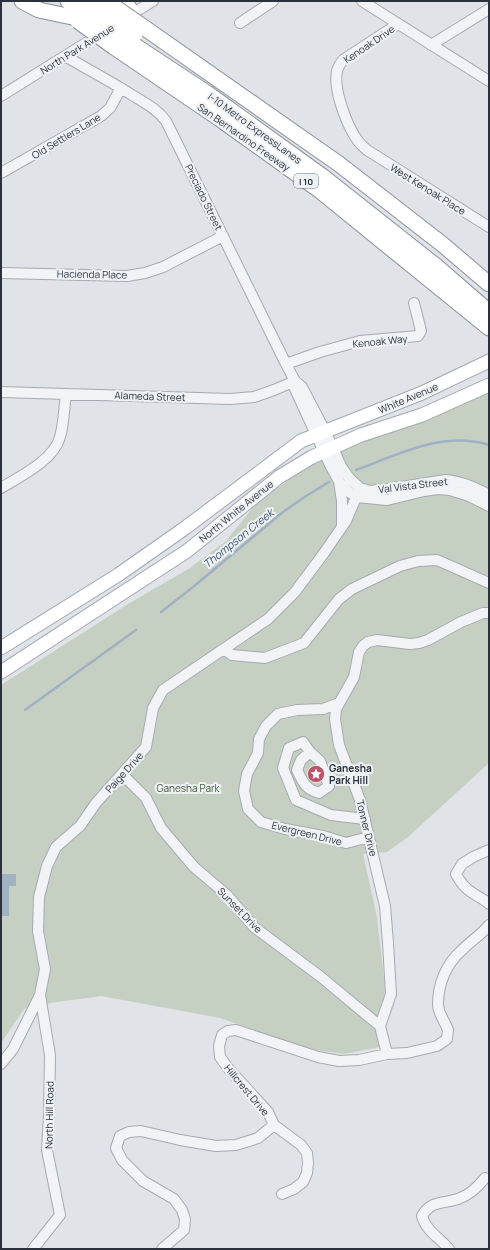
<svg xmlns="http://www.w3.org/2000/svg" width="490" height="1250" viewBox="0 0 490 1250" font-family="Manrope,sans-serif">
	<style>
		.green { fill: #c6d0c2 }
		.water { fill: #9fb1c3 }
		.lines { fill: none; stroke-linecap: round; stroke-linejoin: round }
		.stream { stroke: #9fb1c3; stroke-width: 2.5 }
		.minor-casing { stroke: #a6aab0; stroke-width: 12 }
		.major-casing { stroke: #a0a8b1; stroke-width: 15 }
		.highway-casing { stroke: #89919c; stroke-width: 17 }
		.minor { stroke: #f2f3f6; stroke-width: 10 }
		.major { stroke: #fff; stroke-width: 13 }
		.highway { stroke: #fff; stroke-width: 15 }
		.highway-bridge-casing { stroke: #89919c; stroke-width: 17; stroke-linecap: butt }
		.highway-bridge { stroke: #fff; stroke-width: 15 }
		.labels { text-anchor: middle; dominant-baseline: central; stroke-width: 4; stroke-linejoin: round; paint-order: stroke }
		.shield { fill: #eff2f5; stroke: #656b74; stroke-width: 1 }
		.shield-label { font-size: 9px; font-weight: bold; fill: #2a313c }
		.street-label { font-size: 10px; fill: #2a313c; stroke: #eff2f5 }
		.poi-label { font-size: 10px; font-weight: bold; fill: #2a313c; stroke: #eff2f5; text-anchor: start }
		.park-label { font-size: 10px; fill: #405639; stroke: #eff2f5 }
		.water-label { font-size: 11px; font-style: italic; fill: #39516b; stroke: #eff2f5 }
	</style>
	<rect width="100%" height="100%" fill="#e0e3e7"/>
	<!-- green -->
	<path class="green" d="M489,393V763L408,837L387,852L363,854L377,917L385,987L380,1047L344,1054L309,1049L220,1018L101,996L50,1003L24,1009L1,1043V685L128,604L190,568L226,541L251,510L266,496L303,470L346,447L369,438L438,415Z"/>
	<!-- water -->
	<path class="water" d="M1,874H16V886H9V916H1Z"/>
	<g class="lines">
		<!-- stream -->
		<path class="stream" d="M356,470C397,455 445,430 489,445
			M161,612L193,587L283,512L306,496L329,482
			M25,710L136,630"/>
		<defs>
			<path id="minor" d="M362,1L489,81
				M127,17L153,1
				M240,23L273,1
				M398,24L343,60C340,64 338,67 337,71C333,90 347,126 358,141C361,145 364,147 367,150L489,227
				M431,45L489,9
				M65,56C87,69 110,81 132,95C145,103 157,109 166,121L286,364L295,381L302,387L325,431L342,468L350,479L360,488L370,491L388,489L446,480C461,481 476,488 489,495
				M1,96L102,33
				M1,173L101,116L110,108L121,88
				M1,273L127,276L145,273L163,267L223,236
				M286,364L320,352L360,341L418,336L421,331L414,303
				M295,381V389L330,465L340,483L349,492L357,497L387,500L424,491L438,489L450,490L469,496L489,506
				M1,392L230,399L254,397L274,390L295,381
				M339,481L342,501V527
				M1,488C21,476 54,460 60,437C64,423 64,408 66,394
				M224,649L232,655L265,658L304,643L339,599L352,589L400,566L418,561L437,560L489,583
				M339,703L323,709L297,710L278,714L266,726L259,739L258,753L247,774L244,791L248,809L261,822L285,829L323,836L346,843L369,837
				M310,752L301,760L297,770C303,782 305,789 319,793L329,786L320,761L310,752L303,742L289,748L283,768L296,800L331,815L365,819
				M122,774L146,798L161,828L194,867L227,895L254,927L321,977L380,1026
				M489,850L473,857L462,864L456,874C465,891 472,892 487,902L489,904
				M387,1054L380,1026L391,994L388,943L385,906L360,800L339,745L335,719L336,709L354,677L359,652L363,646L368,642L377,640L410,644L419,643L428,640L461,622L483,613H489
				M1,1064L13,1049L40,995L45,969L38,931L39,897L47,866L56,847L80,826L96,803L146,747L153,708L163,690L268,619L295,592L324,553L346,521L360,488
				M282,1194L294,1189L303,1182L307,1173L308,1163L307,1153L301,1145L274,1125L268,1112L228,1068L220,1057L219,1046L222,1035L228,1031L236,1030L318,1057L339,1061L359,1060L387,1054L407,1053L437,1046L447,1039C447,1036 448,1032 448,1030C445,1021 438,1014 438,1004C438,983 447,963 462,950C471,941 482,934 489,925
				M33,1249L60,1215L47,1150L49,1115L50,1055L40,995
				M162,1249L184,1230L185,1219L182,1210L174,1199L143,1181L122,1160L116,1148L120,1136L129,1132L141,1131L180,1140L216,1146L236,1145L258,1138L274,1125
				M449,1249C439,1237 426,1231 422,1216C431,1200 443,1204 458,1199C470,1195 478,1187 485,1178"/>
			<path id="major" d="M1,648L118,575L185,528L301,441L422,393L489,361
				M1,672L187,551L279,477L312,457L361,435L422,415L489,385"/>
			<path id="highway" d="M22,1L39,10L72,17
				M68,1L88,15
				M88,1L98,8
				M124,1L132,12
				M139,24L339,164L442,244L489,284
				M125,39L207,93L322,176L436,266L489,312
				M114,47L220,119L319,190L489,328"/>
		</defs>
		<!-- minor casing -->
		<use href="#minor" class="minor-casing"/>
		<!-- major casing -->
		<use href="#major" class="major-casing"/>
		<!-- highway casing -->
		<use href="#highway" class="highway-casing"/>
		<!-- minor -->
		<use href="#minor" class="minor"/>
		<!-- major -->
		<use href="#major" class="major"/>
		<!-- highway -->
		<use href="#highway" class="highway"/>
		<defs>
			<path id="highway-bridge" d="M109,3L139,24
				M98,8L135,34
				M88,15L125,39
				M78,21L114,47"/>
		</defs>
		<!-- highway-bridge casing -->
		<use href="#highway-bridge" class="highway-bridge-casing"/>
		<!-- highway-bridge -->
		<use href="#highway-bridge" class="highway-bridge"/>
	</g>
	<!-- icons -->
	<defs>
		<symbol id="sight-disc" viewBox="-11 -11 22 22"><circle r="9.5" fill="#be5366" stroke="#eff2f5"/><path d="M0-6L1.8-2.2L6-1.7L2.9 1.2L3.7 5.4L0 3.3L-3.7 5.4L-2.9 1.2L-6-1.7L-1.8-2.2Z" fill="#fff"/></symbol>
	</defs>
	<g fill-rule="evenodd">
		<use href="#sight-disc" x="306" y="764" width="20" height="20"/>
	</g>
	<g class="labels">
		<!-- shield labels -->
		<rect class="shield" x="294" y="174" width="24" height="14" rx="3"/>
		<g class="shield-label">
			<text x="306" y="181">I 10</text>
		</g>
		<!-- street labels -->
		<g class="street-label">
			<text transform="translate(369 44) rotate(-34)">Kenoak Drive</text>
			<text transform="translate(77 49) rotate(-32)">North Park Avenue</text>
			<text transform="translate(255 128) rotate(36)">I-10 Metro ExpressLanes</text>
			<text transform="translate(66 136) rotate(-31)">Old Settlers Lane</text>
			<text transform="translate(244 137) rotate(35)">San Bernardino Freeway</text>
			<text transform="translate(428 189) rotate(32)">West Kenoak Place</text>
			<text transform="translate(204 197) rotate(64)">Preciado Street</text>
			<text transform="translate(92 274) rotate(1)">Hacienda Place</text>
			<text transform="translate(380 341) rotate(-6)">Kenoak Way</text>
			<text transform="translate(150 396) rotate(2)">Alameda Street</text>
			<text transform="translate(408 398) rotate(-23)">White Avenue</text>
			<text transform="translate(413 485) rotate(-7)">Val Vista Street</text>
			<text transform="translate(236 511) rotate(-39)">North White Avenue</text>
			<text transform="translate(124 772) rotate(-48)">Paige Drive</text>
			<text transform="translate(367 828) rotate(76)">Tonner Drive</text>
			<text transform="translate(307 833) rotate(14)">Evergreen Drive</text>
			<text transform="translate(240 910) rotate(46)">Sunset Drive</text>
			<text transform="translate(247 1090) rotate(50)">Hillcrest Drive</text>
			<text transform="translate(49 1115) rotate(-89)">North Hill Road</text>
		</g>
		<!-- poi labels -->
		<g class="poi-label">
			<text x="329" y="768">Ganesha<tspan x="329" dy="12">Park Hill</tspan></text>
		</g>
		<!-- park labels -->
		<g class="park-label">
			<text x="188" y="788">Ganesha Park</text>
		</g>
		<!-- water labels -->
		<g class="water-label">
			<text transform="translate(238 538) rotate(-39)">Thompson Creek</text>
		</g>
	</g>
	<!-- border -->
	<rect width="490" height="1250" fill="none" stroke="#2a313c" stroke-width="4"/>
</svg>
